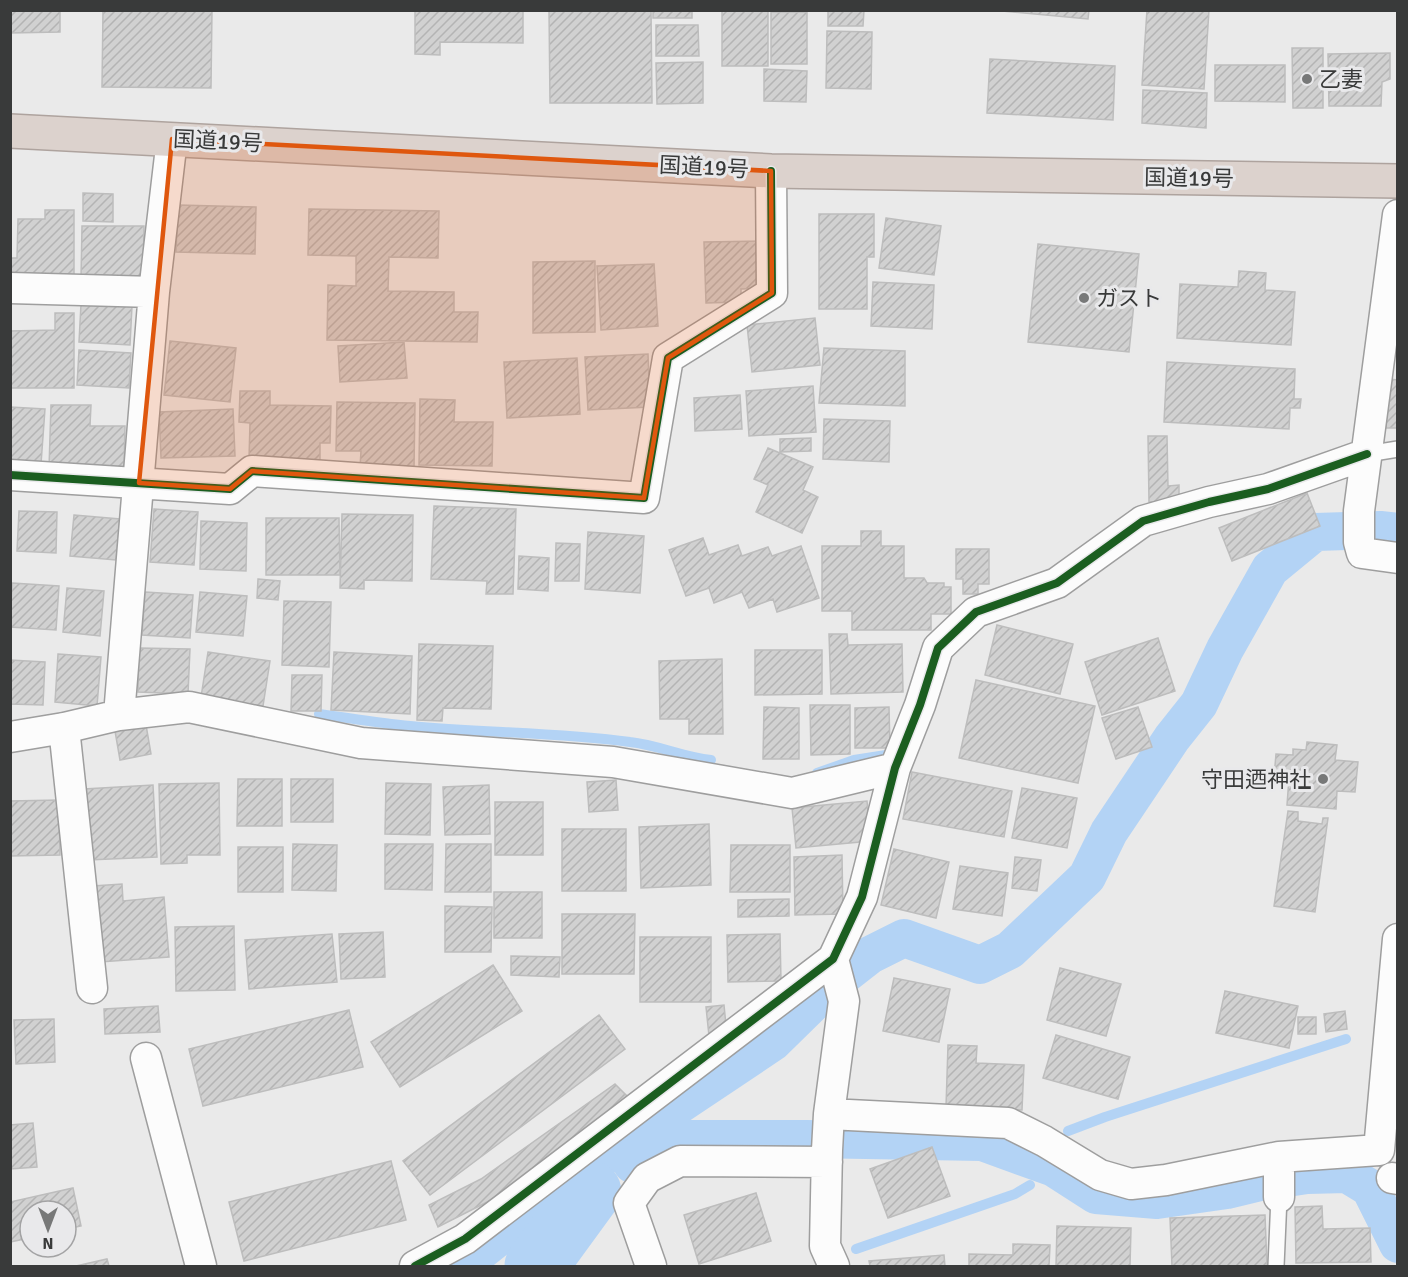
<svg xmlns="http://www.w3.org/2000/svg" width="1408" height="1277" viewBox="0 0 1408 1277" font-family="Signika,'Noto Sans JP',sans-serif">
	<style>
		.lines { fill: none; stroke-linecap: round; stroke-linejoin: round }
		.stream { stroke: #b3d3f5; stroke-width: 10 }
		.canal { stroke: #b3d3f5; stroke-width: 38 }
		.river { stroke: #b3d3f5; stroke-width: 63 }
		.building { fill: url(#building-hatch); stroke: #bdbdbd; stroke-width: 1.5 }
		.lane-casing { stroke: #9e9e9e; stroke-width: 18 }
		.street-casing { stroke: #9e9e9e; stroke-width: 33 }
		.highway-casing { stroke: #aea39e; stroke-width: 36 }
		.lane { stroke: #fcfcfc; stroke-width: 15 }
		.street { stroke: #fcfcfc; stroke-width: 30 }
		.highway { stroke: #dcd2cd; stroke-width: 33 }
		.cycleway-casing { stroke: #e9e9eb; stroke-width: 11 }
		.cycleway { stroke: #1b5e20; stroke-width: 8 }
		.marked { fill: #df570e; fill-opacity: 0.2; stroke: #df570e; stroke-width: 4.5; stroke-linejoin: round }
		.poi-dot { fill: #777878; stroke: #e9e9eb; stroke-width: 2 }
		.labels { text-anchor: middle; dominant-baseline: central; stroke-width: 6; stroke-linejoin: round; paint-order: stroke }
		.poi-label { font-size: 22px; fill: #393a3a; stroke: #e9e9eb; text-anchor: start }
		.street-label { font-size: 22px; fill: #393a3a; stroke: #e9e9eb }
	</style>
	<defs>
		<pattern id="building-hatch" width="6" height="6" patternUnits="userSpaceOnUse" patternTransform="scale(1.5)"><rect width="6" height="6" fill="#d1d1d1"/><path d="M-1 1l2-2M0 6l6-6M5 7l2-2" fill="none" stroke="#b4b4b4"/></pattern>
	</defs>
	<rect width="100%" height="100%" fill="#eaeaea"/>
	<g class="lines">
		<!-- stream -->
		<path class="stream" d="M319,714C349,718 379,723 410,726C483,733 557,732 630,742C658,745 683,757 711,760
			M817,773L854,760L886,755
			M1068,1131L1105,1117L1346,1039
			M856,1249L1015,1194L1030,1185"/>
		<!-- canal -->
		<path class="canal" d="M632,1164L668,1139H807L982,1142L1054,1168L1096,1195L1157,1200L1227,1190L1260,1182L1307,1175L1347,1174L1370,1188L1398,1244
			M462,1266L566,1184L619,1145L773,1042L829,987L870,955L904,938L980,965L1010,950L1087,877L1109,832L1172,738L1199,704L1225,649L1270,569L1315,532L1380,530L1398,532"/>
		<!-- river -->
		<path class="river" d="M536,1266L590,1192"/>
	</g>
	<!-- building -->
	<path class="building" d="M10,10H60V32L10,33Z
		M103,10H212L211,88L102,87Z
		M415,10H523V43L440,42V55L415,54Z
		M549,10H651L652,103H550Z
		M653,10H692V18H653Z
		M722,10H768V66H722Z
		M828,10H864L863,26H828Z
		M991,10H1089L1088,19Z
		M1147,10H1209L1204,89L1142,85Z
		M771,12H807V64H771Z
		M656,25H698L699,56H656Z
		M827,31L872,32L871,89L826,88Z
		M1292,48H1323V108H1293Z
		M1390,53V79L1382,82L1381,106H1329L1328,54Z
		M990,59L1115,66L1113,120L987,113Z
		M703,62V103L657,104L656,63Z
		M1215,65H1285V102L1215,101Z
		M764,69L807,71L806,102L764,101Z
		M1143,90L1207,93L1206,128L1142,123Z
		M83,193L113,194V222L83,221Z
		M178,205L256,207L255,254L176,252Z
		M309,209L439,211L438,258L389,257L388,291L454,292V312H478L477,342L327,340L328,285L356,286V256L308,255Z
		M45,210H74V279H10V258H17L18,219H45Z
		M819,214H874V257H867V309H819Z
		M886,218L941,226L934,275L879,268Z
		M82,226H144L143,279L81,278Z
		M766,241L768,288L741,289V302L706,303L704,242Z
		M1038,244L1139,254L1129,352L1028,342Z
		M595,261V332L533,333V262Z
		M654,264L658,326L601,330L597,266Z
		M1239,271L1266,273L1265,290L1295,292L1291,345L1177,338L1180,284L1238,287Z
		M873,282L934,285L932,329L871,326Z
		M81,304L132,306L130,345L79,342Z
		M55,313H74V388H10V331L55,330Z
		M815,318L820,365L752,372L747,325Z
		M170,341L236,348L230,402L164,395Z
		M404,342L407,378L340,382L338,346Z
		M824,348L905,351V406L819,403Z
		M79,350L131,353L129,388L77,385Z
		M648,354L650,407L588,410L585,357Z
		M577,358L580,414L507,418L504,362Z
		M1167,362L1295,369L1294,399H1301L1300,408H1290L1289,429L1164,422Z
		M1388,379L1398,380V428H1386Z
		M813,386L816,432L749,436L746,391Z
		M240,391H270V405L331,406L330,443H320V461L249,459L250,423L239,422Z
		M740,395L742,429L695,431L694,398Z
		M420,399L455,400L454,422H493L492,466L419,465Z
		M337,402L415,403L414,469L360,468L361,451H336Z
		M51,405H91L90,426H125L124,469L49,468Z
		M10,407L45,409L41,464L10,462Z
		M233,409L235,456L161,458L159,412Z
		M824,419L890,421L889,462L823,459Z
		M1148,436H1167L1168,486L1179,485V501L1149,502Z
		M811,438V451L780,452V439Z
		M768,448L813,467L803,490L818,497L802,533L756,512L768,485L754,479Z
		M1307,493L1320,526L1232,561L1219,528Z
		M434,506L516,509L513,594H486L487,581L431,579Z
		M154,509L198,512L194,565L150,562Z
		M19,511L57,512L56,553L17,551Z
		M342,514L413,515L412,581L364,580V589L340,588Z
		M74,515L120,519L116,560L70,556Z
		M266,518H339L340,575H266Z
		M201,521L247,523L246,571L200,569Z
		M861,531H881V546H904V578H924L927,583H944V587H951V614H931V630H852V611H822V546H861Z
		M588,532L644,536L640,593L585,589Z
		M703,538L709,555L738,545L742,556L768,547L772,556L801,546L819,598L777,612L773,599L749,608L742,592L714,603L709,588L686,596L669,550Z
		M556,543L580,544L579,581H555Z
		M956,549H989V584H978V594H963V579H956Z
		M519,556L549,558L548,591L518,589Z
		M258,579L280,581L278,600L257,598Z
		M12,583L59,586L56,630L10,627Z
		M67,588L104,591L100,636L63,632Z
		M145,592L193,595L190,638L142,635Z
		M200,592L247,596L243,636L196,632Z
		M284,601L331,602L329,667L282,665Z
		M997,625L1073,644L1060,694L985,675Z
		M829,634H847L848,645L902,644L903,692L831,694Z
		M1158,638L1175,691L1102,715L1085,662Z
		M419,644L493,646L491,709L443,708L442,721L417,720Z
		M139,648L190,649L188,694L138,692Z
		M755,650H822V694L755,695Z
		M208,652L270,661L263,706L201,697Z
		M334,652L412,656L410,714L331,710Z
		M58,654L101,657L97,706L55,702Z
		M722,659L723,734H689V719H660L659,661Z
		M10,660L45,662L43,705L10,704Z
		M292,675H322L321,711H291Z
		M976,680L1095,706L1078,783L959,758Z
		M810,705H850V754L811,755Z
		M764,707L799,708V759H763Z
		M889,707L890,748H855V708Z
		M1138,707L1152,747L1116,759L1102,718Z
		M146,725L151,754L120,760L115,731Z
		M1307,742L1337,745L1335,760L1358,762L1355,792L1337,791L1336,809L1287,805L1289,778L1274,777L1276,754L1293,755V749L1306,750Z
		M912,772L1012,791L1004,837L903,819Z
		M238,779H282V826H237Z
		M291,779H333V822H291Z
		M616,780L618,810L589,812L587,782Z
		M219,783L220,855H187V863L161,864L159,784Z
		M386,783L431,784L430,835L385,834Z
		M153,785L157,857L88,860L84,789Z
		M489,785L490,834L445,835L443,787Z
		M1022,788L1077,798L1067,848L1012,838Z
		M59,800L60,855L10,856V801Z
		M867,801L871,841L796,848L792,808Z
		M495,802H543V855H495Z
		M1288,811L1298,812V821L1322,824L1323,818H1328L1315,912L1274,906Z
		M709,824L711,885L641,888L639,827Z
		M562,829H626V891H562Z
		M293,844L337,845L336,891L292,890Z
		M385,844H433L432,890L385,889Z
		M446,844H491V892H445Z
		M731,845H790V892H730Z
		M238,847H283V892H238Z
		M894,849L949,862L936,918L881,905Z
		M842,855L843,914L795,915L794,857Z
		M1015,857L1041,860L1037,891L1012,888Z
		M960,866L1008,873L1002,916L953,909Z
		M122,884L123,901L164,897L169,957L100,962L93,886Z
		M494,892H542V938H494Z
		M789,899V916L738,917V900Z
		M445,906L492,907L491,952H445Z
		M562,914H635L634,974H562Z
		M234,926L235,990L176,991L175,927Z
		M383,932L385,977L341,979L339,934Z
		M332,934L337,982L249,989L245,940Z
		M780,934L781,981L728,982L727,935Z
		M640,937H711V1002H640Z
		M511,956L560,957L559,977L511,975Z
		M493,965L522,1011L400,1087L371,1042Z
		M1060,968L1121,984L1106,1036L1047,1020Z
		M894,978L950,989L939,1042L883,1031Z
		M1225,991L1298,1006L1289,1048L1216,1033Z
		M724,1005L726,1025L709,1036L706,1007Z
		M158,1006L160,1032L105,1034L104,1009Z
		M349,1010L363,1067L203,1106L189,1049Z
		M1345,1011L1347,1029L1326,1032L1324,1014Z
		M599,1015L625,1049L430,1195L403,1161Z
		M1298,1017H1316V1034H1298Z
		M54,1019L55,1062L16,1064L14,1020Z
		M1056,1035L1130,1057L1118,1099L1043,1078Z
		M948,1045L977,1046L976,1063L1024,1065L1022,1110L946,1107Z
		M615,1084L630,1099L495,1198L438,1227L429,1205L481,1179Z
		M33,1123L37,1167L10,1169V1125Z
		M932,1147L950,1196L888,1218L870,1169Z
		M391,1161L406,1220L244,1261L229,1202Z
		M73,1188L81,1226L66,1229V1211H30V1238L10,1242V1202Z
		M756,1193L771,1241L699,1264L684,1215Z
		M1322,1206L1323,1229L1370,1228L1371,1262L1296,1263L1295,1207Z
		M1265,1215L1267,1266H1172L1170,1218Z
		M1057,1226L1131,1228L1130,1266H1056Z
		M1013,1244L1050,1245L1049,1266H969V1254L1013,1255Z
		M944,1255L945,1266H870L869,1261Z
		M107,1259L109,1266H76Z"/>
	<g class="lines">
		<defs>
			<path id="lane" d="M1367,454L1398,449
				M1276,1266L1279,1197"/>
			<path id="street" d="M1398,215L1359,511V542L1362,553L1398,558
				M10,288L154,292
				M10,475L230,489L252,471L644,498L668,358L772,293L771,171
				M119,715L154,292L172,139
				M64,728L92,988
				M10,737L64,728L119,715L189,707L361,743L613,762L792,793L895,768
				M833,959L844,1001L829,1114L827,1150L825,1246L834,1266
				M146,1058L201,1266
				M829,1114L1008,1123L1044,1141L1100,1175L1131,1184L1166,1180L1279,1157L1379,1150L1398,939
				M1279,1157V1197
				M1392,1178L1398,1179
				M415,1266L465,1239L833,959L862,897L895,768L920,705L938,648L976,612L1057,583L1143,521L1209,502L1268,489L1367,454
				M651,1266L629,1203L647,1178L680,1161L827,1162"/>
			<path id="highway" d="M10,131L771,171L1398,181"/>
		</defs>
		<!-- lane casing -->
		<use href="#lane" class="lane-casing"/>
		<!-- street casing -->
		<use href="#street" class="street-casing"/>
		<!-- highway casing -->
		<use href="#highway" class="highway-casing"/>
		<!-- lane -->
		<use href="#lane" class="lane"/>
		<!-- street -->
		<use href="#street" class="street"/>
		<!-- highway -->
		<use href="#highway" class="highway"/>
		<defs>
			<path id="cycleway" d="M10,475L230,489L252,471L644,498L668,358L772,293L771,171
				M415,1266L465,1239L833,959L862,897L895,768L920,705L938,648L976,612L1057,583L1143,521L1209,502L1268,489L1367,454"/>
		</defs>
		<!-- cycleway casing -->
		<use href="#cycleway" class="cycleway-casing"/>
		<!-- cycleway -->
		<use href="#cycleway" class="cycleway"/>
	</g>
	<!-- marked area -->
	<path class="marked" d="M172,139L771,171L772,293L668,358L644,498L252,471L230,489L139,483Z"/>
	<!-- markers -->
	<g class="poi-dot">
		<circle cx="1307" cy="79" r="6"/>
		<circle cx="1084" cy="298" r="6"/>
		<circle cx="1323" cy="779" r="6"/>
	</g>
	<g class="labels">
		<!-- poi labels -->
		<g class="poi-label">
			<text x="1319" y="79">乙妻</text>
			<text x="1096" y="298">ガスト</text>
			<text x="1311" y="779" text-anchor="end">守田迺神社</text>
		</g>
		<!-- street labels -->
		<g class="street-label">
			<text transform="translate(218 141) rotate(3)">国道19号</text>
			<text transform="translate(704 167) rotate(3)">国道19号</text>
			<text transform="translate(1189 178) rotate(1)">国道19号</text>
		</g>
	</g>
	<!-- border -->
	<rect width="1408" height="1277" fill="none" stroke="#393a3a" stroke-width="24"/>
	<!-- north arrow -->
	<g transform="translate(48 1229) rotate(180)"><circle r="28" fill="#e9e9eb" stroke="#a3a3a4" stroke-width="1.5"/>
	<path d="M0-4.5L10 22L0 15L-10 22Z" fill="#777878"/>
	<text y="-9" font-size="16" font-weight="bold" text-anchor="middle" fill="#393a3a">N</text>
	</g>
</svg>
